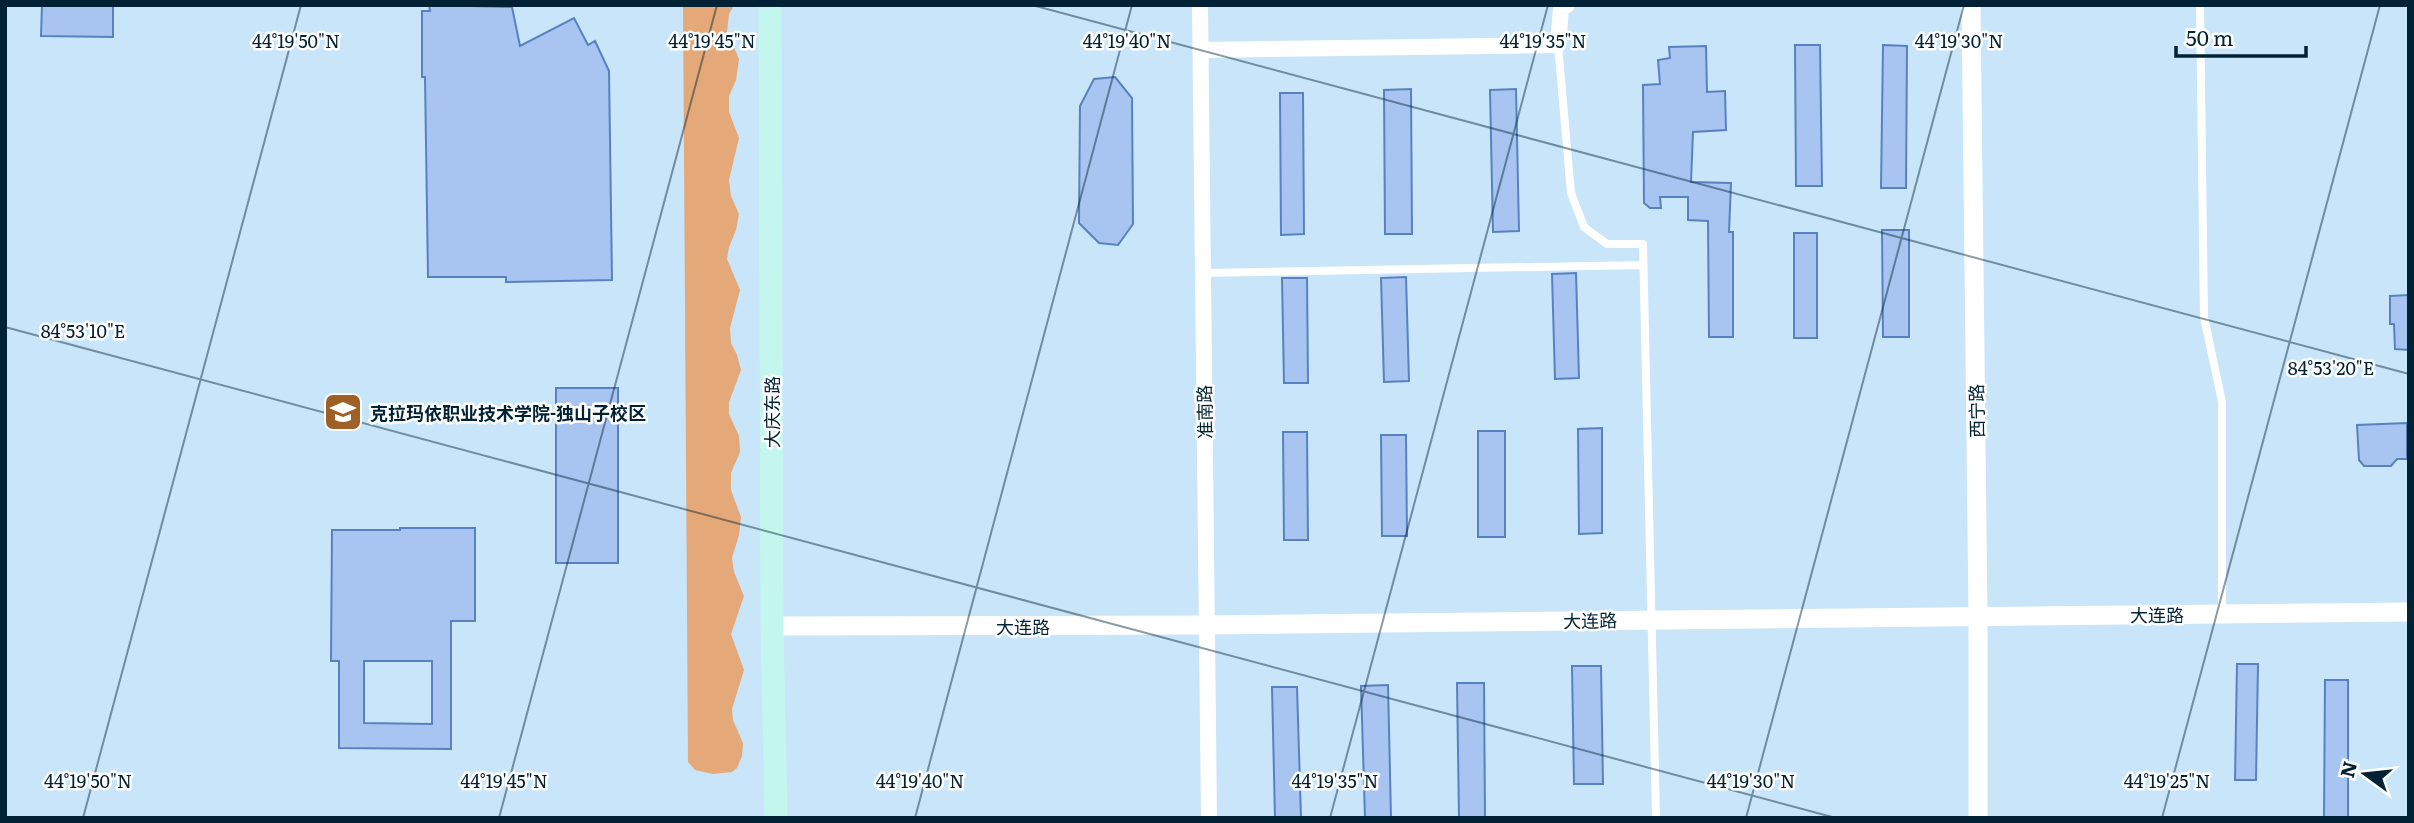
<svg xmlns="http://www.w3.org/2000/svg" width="2414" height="823" viewBox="0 0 2414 823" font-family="Literata,'Noto Sans SC',serif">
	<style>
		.green { fill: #e4a879 }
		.building { fill: #a8c5f1; stroke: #5a81bf; stroke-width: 2; fill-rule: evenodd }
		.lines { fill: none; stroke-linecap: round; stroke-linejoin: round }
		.service { stroke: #fff; stroke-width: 8 }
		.minor { stroke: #fff; stroke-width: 16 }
		.tertiary { stroke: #fff; stroke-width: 19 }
		.secondary { stroke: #c3f7ee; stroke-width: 23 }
		.ticks { fill: none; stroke: #012134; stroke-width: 2; stroke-opacity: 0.45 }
		.labels { text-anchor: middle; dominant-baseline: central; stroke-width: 5; stroke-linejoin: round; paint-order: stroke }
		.street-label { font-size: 18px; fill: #012134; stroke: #fff }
		.poi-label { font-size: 18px; font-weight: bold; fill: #012134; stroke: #fff; text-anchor: start }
		.ticks-label { font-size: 18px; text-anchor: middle; fill: #012134; stroke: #fff; stroke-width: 5; stroke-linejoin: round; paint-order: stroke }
	</style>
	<rect width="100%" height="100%" fill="#c8e5f9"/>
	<!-- green -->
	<path class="green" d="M683,5H734L729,14L727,32L739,59L736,80L729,96V112L739,138L729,180L731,196L739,214L736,230L729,247L727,259L740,290L730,328L731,343L737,355L741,370L729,402V414L739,436L740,452L731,473V490L741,517L739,535L732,558L734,572L744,596L731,634L744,670L732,709L733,720L743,743L742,756L737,768L732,772L713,774L695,770L688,762Z"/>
	<!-- building -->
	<path class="building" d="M42,5H113V37L41,36Z
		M429,5L512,7L520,46L574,18L588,45L595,41L609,71L612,280L506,282V277H428L425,77H422V11H430Z
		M1795,45H1820L1822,186H1796Z
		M1883,45L1907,46L1906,188H1881Z
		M1706,46L1707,92L1725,91L1726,130L1693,132L1691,182L1731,183L1729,232H1733V337H1709L1708,221L1688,220V197H1660L1661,208H1650L1644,203L1643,85L1660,84L1658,60L1670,58L1669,47Z
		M1115,77L1132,98L1133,224L1118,245L1099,243L1079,223L1080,106L1094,79Z
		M1411,89L1412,234H1385L1384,90Z
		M1516,89L1519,231L1493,232L1490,90Z
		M1280,93H1303L1304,234L1281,235Z
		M1882,230H1909V337H1883Z
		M1794,233H1817V338H1794Z
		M1576,273L1579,378L1555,379L1552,274Z
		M1406,277L1409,381L1384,382L1381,278Z
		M1282,278H1307L1308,383H1284Z
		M2409,295V350L2395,349L2394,324H2390V296Z
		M556,388H618V563H556Z
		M2407,423V459H2397L2391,466H2364L2359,460L2357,425Z
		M1602,428V533L1579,534L1578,429Z
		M1478,431H1505V537H1478Z
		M1283,432H1307L1308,540H1284Z
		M1381,435H1406L1407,536H1382Z
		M400,528H475V621H451V749L339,748V661H331L332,530H400ZM364,661H432V724L364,723Z
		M2237,664H2258L2256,780H2235Z
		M1572,666H1601L1603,784H1574Z
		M2325,680H2348V818H2324Z
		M1457,683H1484L1485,818H1459Z
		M1388,685L1391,818H1365L1361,686Z
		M1272,687H1297L1301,818H1275Z"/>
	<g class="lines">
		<!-- service -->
		<path class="service" d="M2200,5L2204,317L2222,402V614
			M1558,45L1571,193L1584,227L1607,244H1643L1656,818
			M1201,273L1643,265"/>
		<!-- minor -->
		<path class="minor" d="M1200,5L1209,818
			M1201,50L1558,45L1561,8L1567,5"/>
		<!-- tertiary -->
		<path class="tertiary" d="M1971,5L1978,615V818
			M772,626L1207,625L2409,612"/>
		<!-- secondary -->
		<path class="secondary" d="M770,5L772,626L776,818"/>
	</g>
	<!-- ticks -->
	<path class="ticks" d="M1032,5L2409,374M5,327L1836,818M83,818L301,5M499,818L717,5M915,818L1132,5M1330,818L1548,5M1746,818L1964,5M2162,818L2380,5"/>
	<!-- icons -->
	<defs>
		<symbol id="university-square" viewBox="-11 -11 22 22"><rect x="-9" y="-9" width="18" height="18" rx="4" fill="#9f6028" stroke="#fff"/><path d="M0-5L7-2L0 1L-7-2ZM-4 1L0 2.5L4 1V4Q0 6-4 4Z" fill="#fff"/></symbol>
	</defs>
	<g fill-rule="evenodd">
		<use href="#university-square" x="321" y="390" width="44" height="44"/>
	</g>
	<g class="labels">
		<!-- street labels -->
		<g class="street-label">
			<text transform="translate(1976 411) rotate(-91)">西宁路</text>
			<text transform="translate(771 412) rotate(-90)">大庆东路</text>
			<text transform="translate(1204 412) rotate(-91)">准南路</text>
			<text x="2157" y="614">大连路</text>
			<text transform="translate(1590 620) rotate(-1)">大连路</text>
			<text x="1023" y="626">大连路</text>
		</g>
		<!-- poi labels -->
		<g class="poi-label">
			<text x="370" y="412">克拉玛依职业技术学院-独山子校区</text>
		</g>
	</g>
	<g class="ticks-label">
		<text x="296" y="48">44°19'50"N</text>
		<text x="712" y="48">44°19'45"N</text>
		<text x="1127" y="48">44°19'40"N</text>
		<text x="1543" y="48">44°19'35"N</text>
		<text x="1959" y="48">44°19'30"N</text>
		<text x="83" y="338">84°53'10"E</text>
		<text x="2331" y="375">84°53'20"E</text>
		<text x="88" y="788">44°19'50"N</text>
		<text x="504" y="788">44°19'45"N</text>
		<text x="920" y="788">44°19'40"N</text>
		<text x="1335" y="788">44°19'35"N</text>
		<text x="1751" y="788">44°19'30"N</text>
		<text x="2167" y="788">44°19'25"N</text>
	</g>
	<!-- border -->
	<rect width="2414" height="823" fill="none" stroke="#012134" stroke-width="14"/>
	<!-- north arrow -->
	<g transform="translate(2365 774) rotate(285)" stroke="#ffffff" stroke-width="5" paint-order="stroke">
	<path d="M0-5L12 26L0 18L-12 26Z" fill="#012134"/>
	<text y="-10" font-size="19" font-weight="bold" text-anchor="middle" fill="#012134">N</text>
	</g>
	<!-- scale -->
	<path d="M2176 46v10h130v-10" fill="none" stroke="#012134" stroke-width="3.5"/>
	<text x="2186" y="46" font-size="21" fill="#012134" stroke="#ffffff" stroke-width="5" paint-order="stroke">50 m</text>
</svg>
